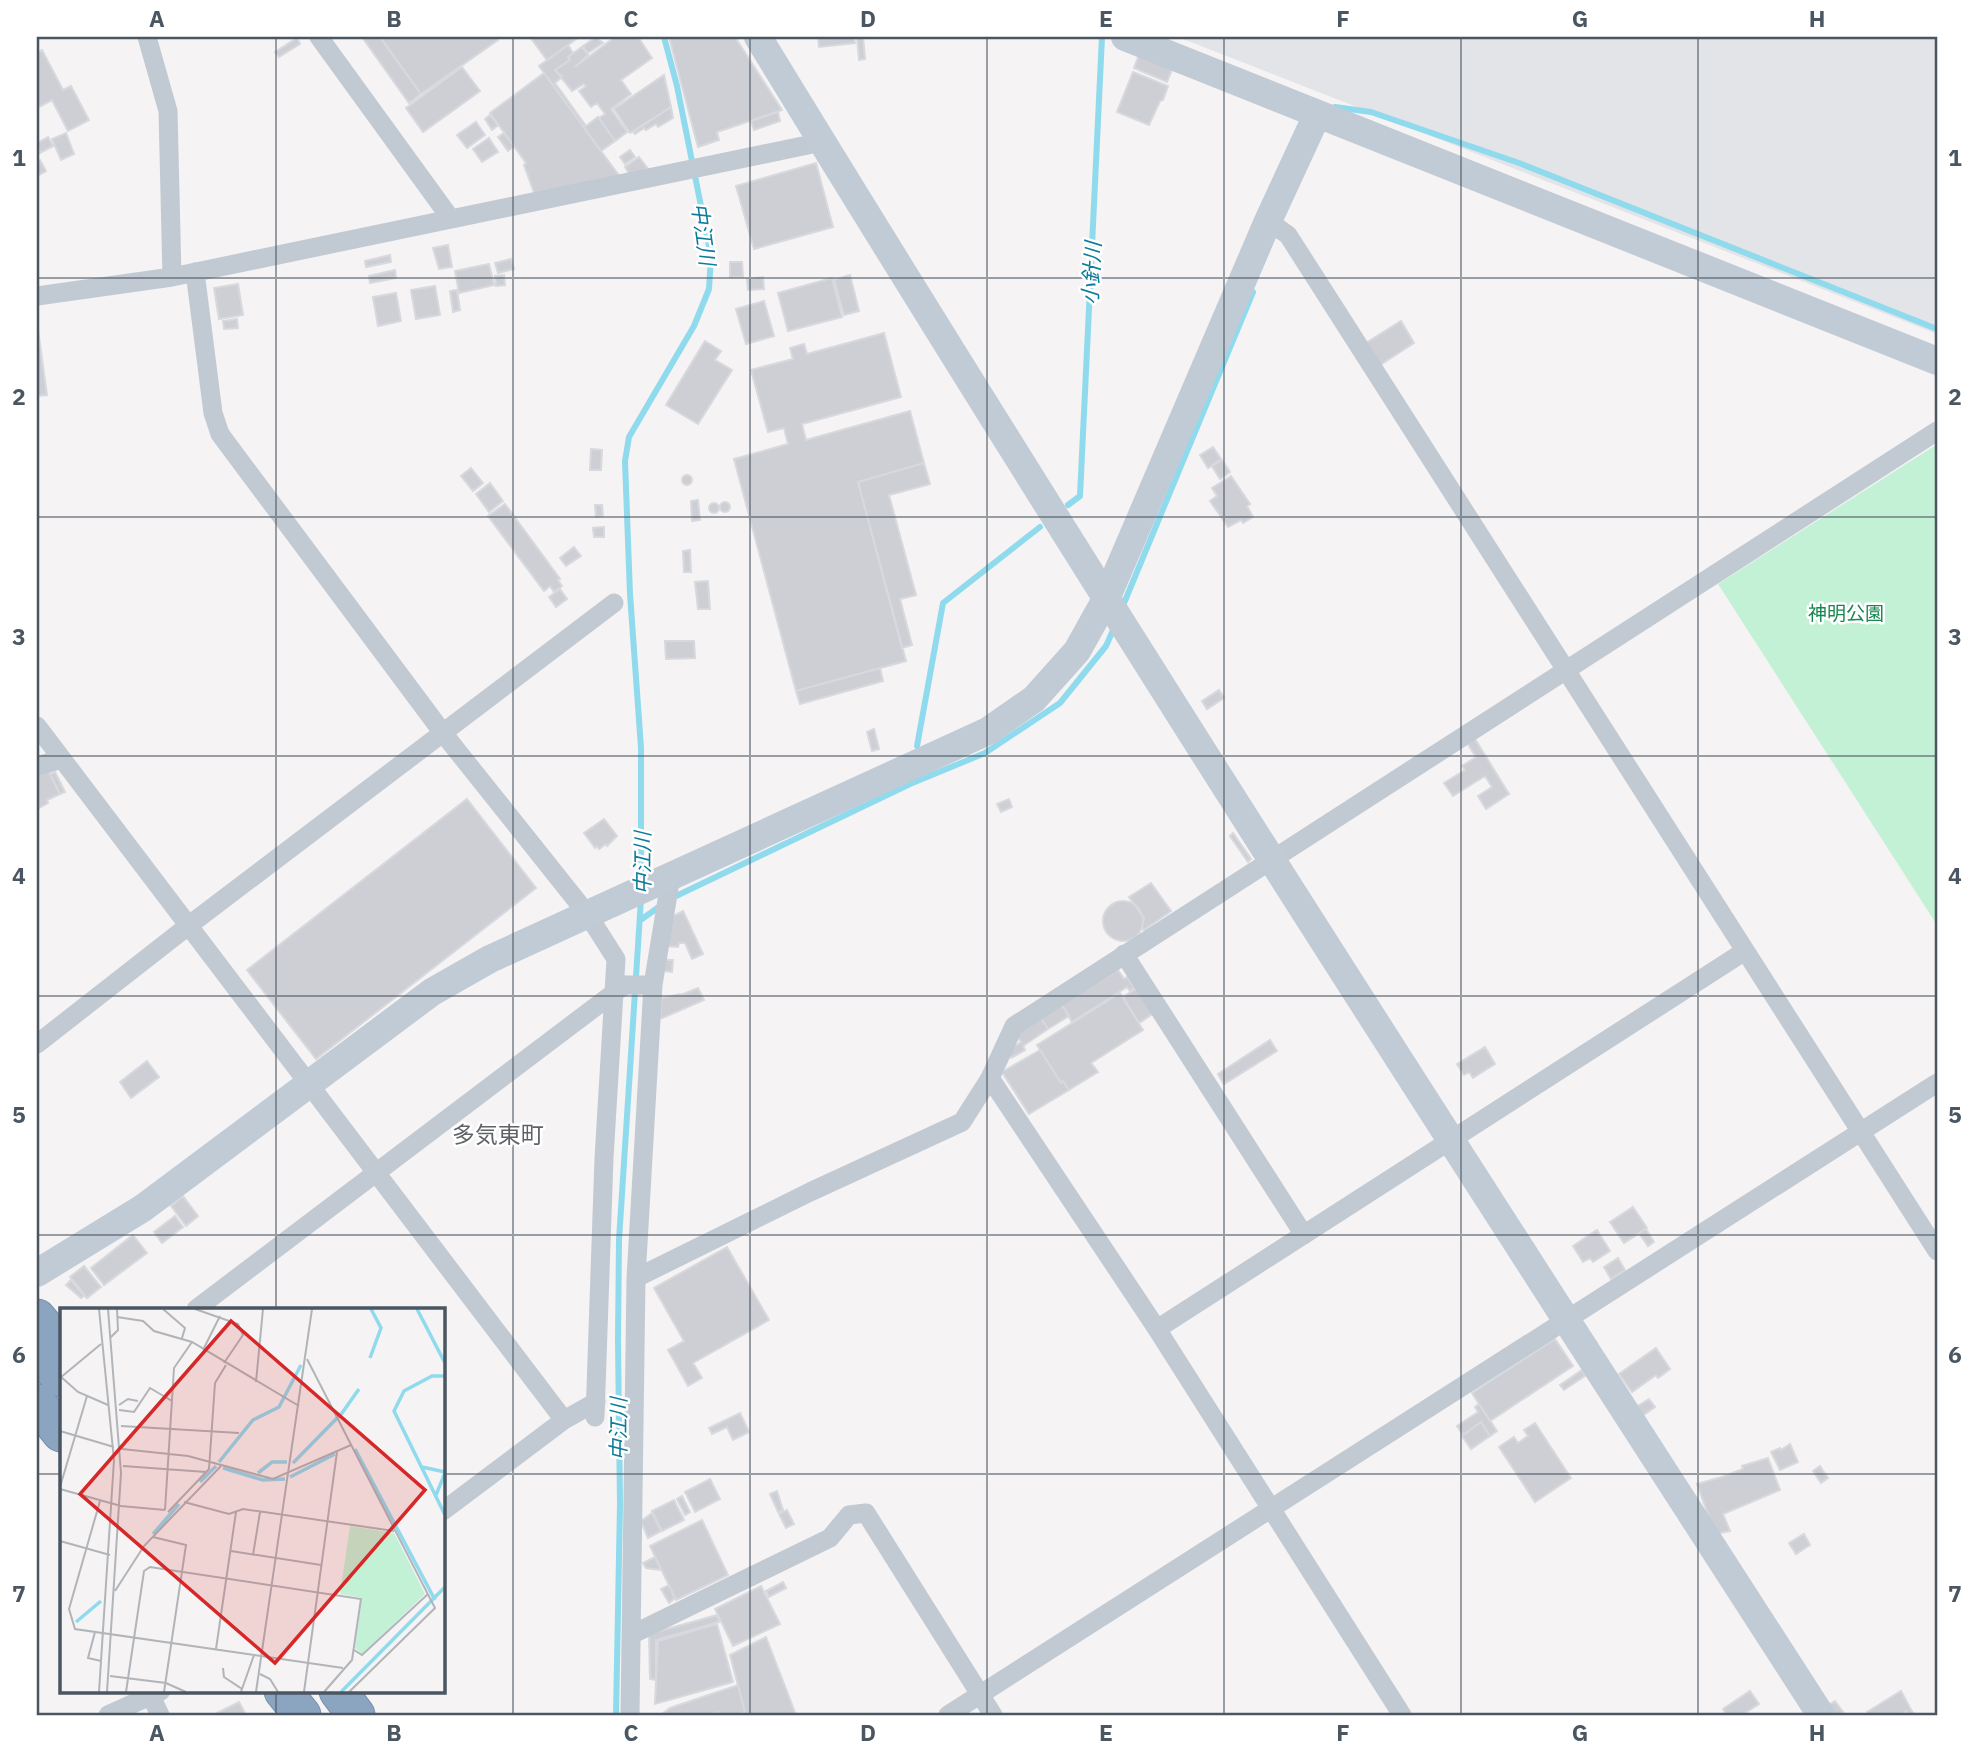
<svg xmlns="http://www.w3.org/2000/svg" width="1974" height="1752" viewBox="0 0 1974 1752" font-family="'IBM Plex Sans','Noto Sans JP',sans-serif">
	<style>
		.airport { fill: #e2e4e7 }
		.green { fill: #c3f1d5 }
		.lines { fill: none; stroke-linecap: round; stroke-linejoin: round }
		.stream { stroke: #90daee; stroke-width: 6 }
		.building { fill: #cdcfd5; stroke: #d7d9de; stroke-width: 2 }
		.highway-casing { stroke: #7690ad; stroke-width: 39 }
		.street { stroke: #c1cad2; stroke-width: 19 }
		.secondary { stroke: #c1cbd6; stroke-width: 28 }
		.highway { stroke: #8ba5c1; stroke-width: 37 }
		.grid { fill: none; stroke: #4a5661; stroke-width: 2; stroke-opacity: 0.55 }
		.labels { text-anchor: middle; dominant-baseline: central; stroke-width: 5; stroke-linejoin: round; paint-order: stroke }
		.park-label { font-size: 19px; fill: #17864f; stroke: #fff }
		.water-label { font-size: 21px; font-style: italic; fill: #0c7c9b; stroke: #fff }
		.quarter-label { font-size: 23px; fill: #5f6368; stroke: #fff }
		.inset-river { fill: none; stroke: #90daee; stroke-width: 3.5 }
		.inset-road { fill: none; stroke: #b1b4b9; stroke-width: 2 }
		.view { fill: #d62828; fill-opacity: 0.15; stroke: #d62828; stroke-width: 3.5 }
		.inset-edge { fill: none; stroke: #4a5661; stroke-width: 3.5 }
		.neatline { fill: none; stroke: #4a5661; stroke-width: 2.5 }
		.grid-label { font-size: 23px; text-anchor: middle; font-weight: bold; fill: #4a5661 }
	</style>
	<rect width="100%" height="100%" fill="#f5f3f3"/>
	<!-- airport -->
	<path class="airport" d="M1178,37H1937V334Z"/>
	<!-- green -->
	<path class="green" d="M1936,445H1937V925L1718,584Z"/>
	<g class="lines">
		<!-- stream -->
		<path class="stream" d="M1331,109L1335,107L1371,112L1519,163L1937,329
			M1068,505L1080,496L1102,37
			M1122,608L1253,292
			M917,746L943,603L1040,527
			M641,881V748L630,594L625,461L629,437L694,326L709,289L711,256L677,86L664,37
			M672,898L910,784L985,753L1060,703L1106,646L1114,628
			M642,919L663,904
			M616,1715L620,1504L618,1340L619,1240L641,899"/>
	</g>
	<!-- building -->
	<path class="building" d="M362,37H380L421,94L409,103Z
		M380,37H496L498,40L421,94Z
		M530,37H579L547,60Z
		M596,37L603,43L588,53L583,46Z
		M615,37H638L652,58L621,80L631,94L611,109L627,132L615,141L599,118L605,114L597,103L591,107L579,91L586,86L584,84L572,91L555,70L570,60L568,57L582,47L588,55L575,67Z
		M669,37H735L782,110L717,132L719,140L698,147Z
		M818,37H854L855,43L819,47Z
		M857,37H863L865,59L859,60Z
		M297,38L300,44L279,57L275,52Z
		M568,45L573,53L568,57L570,60L555,70L562,77L555,83L586,126L598,117L615,141L601,151L539,66Z
		M42,50L63,90L71,86L89,120L68,131L52,100L37,108V53Z
		M1139,55L1173,67L1167,82L1134,68Z
		M462,67L480,91L423,132L406,108Z
		M1133,72L1168,86L1163,100L1160,101L1149,125L1117,112Z
		M544,73L601,151L621,178L536,198L524,165L526,163L490,113Z
		M664,75L671,107L630,133L614,109Z
		M671,107L673,118L658,127L656,124L646,130L644,128L635,134L633,132Z
		M778,112L780,121L754,130L751,121Z
		M490,115L498,125L492,130L485,119Z
		M476,122L485,135L467,148L457,135Z
		M66,133L74,154L61,160L52,139Z
		M504,133L514,146L508,151L498,137Z
		M48,137L53,146L40,153L37,143Z
		M489,138L498,152L482,162L473,149Z
		M630,150L635,157L625,164L620,157Z
		M639,157L649,170L634,181L625,167Z
		M40,160L46,171L37,176V161Z
		M816,163L833,227L754,249L736,186Z
		M448,245L452,267L439,269L433,248Z
		M390,255L391,262L366,267L365,261Z
		M511,259L514,269L498,273L495,263Z
		M730,262H742L743,277H730Z
		M489,264L494,285L459,293L455,271Z
		M395,270L396,278L370,283L369,276Z
		M504,275L505,285L496,286L495,276Z
		M850,275L859,311L844,315L834,280Z
		M763,277L764,289L748,290L747,279Z
		M832,278L842,317L788,331L778,293Z
		M238,284L243,315L219,319L214,288Z
		M435,286L440,315L416,319L411,290Z
		M457,290L460,310L453,312L450,291Z
		M396,293L401,321L378,326L373,297Z
		M764,301L774,336L746,344L736,309Z
		M237,319L238,328L224,329L223,321Z
		M1401,321L1414,343L1380,365L1366,343Z
		M37,323L47,395L37,396Z
		M884,333L901,397L802,424L806,440L910,411L924,463L858,482L906,661L796,691L734,459L788,444L784,428L768,432L751,370L793,359L790,348L804,344L807,354Z
		M705,341L721,351L715,360L732,370L698,424L666,405Z
		M1213,447L1221,459L1208,468L1200,455Z
		M591,449L602,450L601,470H590Z
		M1222,460L1230,472L1220,479L1212,466Z
		M924,463L930,484L889,495L916,595L900,599L912,645L902,648L858,482Z
		M471,468L483,483L473,491L461,476Z
		M682 480a5 5 0 1 1 10 0a5 5 0 1 1-10 0Z
		M1231,476L1250,504L1247,506L1253,517L1243,523L1241,520L1228,527L1210,501L1217,496L1212,488Z
		M490,483L503,501L489,512L476,494Z
		M698,500L700,520L692,521L691,501Z
		M720 507a5 5 0 1 1 10 0a5 5 0 1 1-10 0Z
		M709 508a5 5 0 1 1 10 0a5 5 0 1 1-10 0Z
		M505,504L560,579L558,580L562,586L554,592L550,586L544,591L488,516Z
		M595,505H602L603,516L596,517Z
		M604,527V537H594L593,528Z
		M574,547L581,556L566,566L560,558Z
		M690,550L691,572H684L683,551Z
		M708,581L710,609H698L695,582Z
		M560,589L567,599L556,607L549,597Z
		M665,641H694L695,658L666,659Z
		M880,668L883,681L800,704L796,691Z
		M1219,690L1224,698L1207,709L1202,701Z
		M874,729L879,749L872,751L867,732Z
		M1475,739L1509,794L1486,809L1478,796L1492,787L1485,776L1453,796L1444,783L1465,770L1462,766L1476,757L1467,743Z
		M48,770L60,794L47,800L48,803L39,808L37,806V775Z
		M55,772L65,792L60,794L50,774Z
		M467,799L536,888L316,1059L247,970Z
		M1009,799L1012,807L1001,812L997,804Z
		M604,819L617,836L607,846L606,844L599,849L597,846L595,848L584,833Z
		M1233,833L1251,859L1248,862L1230,836Z
		M1151,883L1171,911L1144,930L1142,928L1144,918L1129,897Z
		M1103 921a20 20 0 1 1 40 0a20 20 0 1 1-40 0Z
		M683,911L703,954L692,959L685,943H679L678,947L666,946L673,916Z
		M665,960H673L672,972L664,971Z
		M1118,970L1124,979L1127,977L1134,988L1130,991L1127,987L1072,1022L1062,1005Z
		M698,988L704,1000L660,1019L662,998L680,994L681,995Z
		M1137,988L1154,1013L1139,1023L1123,997Z
		M1120,993L1143,1030L1091,1063L1098,1072L1069,1090L1063,1081L1061,1083L1037,1045Z
		M1062,1005L1069,1016L1048,1029L1041,1018Z
		M1041,1018L1048,1029L1023,1046L1025,1050L1011,1058L1007,1051L1021,1042L1016,1035Z
		M1270,1040L1277,1051L1224,1084L1218,1074Z
		M1485,1047L1495,1064L1473,1078L1469,1072L1464,1075L1457,1064Z
		M1040,1050L1061,1083L1063,1081L1069,1090L1029,1114L1002,1072Z
		M147,1061L159,1077L131,1098L120,1082Z
		M183,1196L198,1216L186,1226L171,1206Z
		M1633,1207L1647,1228L1624,1243L1610,1222Z
		M175,1216L183,1227L162,1243L154,1232Z
		M1646,1229L1654,1242L1648,1246L1639,1233Z
		M1597,1230L1610,1251L1593,1262L1590,1258L1583,1262L1573,1246Z
		M133,1235L147,1253L104,1285L91,1268Z
		M727,1247L769,1320L693,1363L702,1378L688,1386L668,1350L684,1341L654,1288Z
		M1618,1258L1625,1270L1611,1279L1604,1267Z
		M84,1266L101,1287L87,1298L70,1277Z
		M71,1280L84,1296L81,1298L66,1285Z
		M1555,1339L1573,1366L1490,1421L1472,1393Z
		M1656,1348L1670,1369L1658,1378L1656,1375L1632,1392L1619,1374Z
		M1582,1370L1585,1376L1564,1390L1560,1385Z
		M1649,1399L1655,1407L1642,1416L1636,1407Z
		M1479,1404L1497,1431L1490,1436L1481,1422L1463,1435L1457,1426L1478,1412L1475,1407Z
		M740,1413L749,1432L733,1440L727,1427L712,1434L709,1428Z
		M1481,1422L1490,1436L1471,1449L1462,1436Z
		M1535,1423L1571,1478L1535,1502L1499,1447L1514,1437L1518,1443L1528,1436L1524,1430Z
		M1790,1444L1798,1462L1780,1470L1771,1452L1780,1448L1781,1450Z
		M1768,1458L1780,1490L1723,1514L1730,1531L1715,1534L1697,1484L1722,1477L1743,1469L1742,1466Z
		M1820,1466L1828,1478L1821,1483L1813,1471Z
		M710,1479L720,1499L695,1512L685,1492Z
		M777,1491L783,1510L778,1512L770,1494Z
		M682,1496L690,1512L685,1515L677,1499Z
		M674,1500L684,1520L662,1531L652,1511Z
		M787,1510L794,1524L786,1528L779,1514Z
		M652,1513L661,1531L648,1538L641,1521Z
		M702,1520L728,1575L676,1600L650,1546Z
		M1804,1534L1810,1545L1796,1554L1789,1543Z
		M655,1557L661,1570L646,1568L643,1563Z
		M783,1582L786,1588L769,1597L766,1591Z
		M669,1585L675,1598L669,1603L661,1589Z
		M761,1586L780,1624L733,1646L715,1609Z
		M717,1615L719,1622L656,1640V1680L650,1679L649,1634Z
		M717,1624L733,1682L655,1704L658,1641Z
		M766,1637L796,1715H736L745,1712L730,1655Z
		M738,1685L745,1712L736,1715H719L718,1712L707,1715H661L670,1708Z
		M1750,1691L1759,1704L1742,1715H1727L1723,1709Z
		M1901,1691L1914,1715H1909L1906,1711L1901,1715H1869L1867,1712Z
		M1835,1701L1843,1712L1838,1715H1834L1827,1706Z
		M239,1702L246,1715H213Z"/>
	<g class="lines">
		<defs>
			<path id="highway" d="M37,1318L61,1346
				M37,1351L61,1378
				M37,1403L61,1433
				M283,1691L302,1715
				M338,1691L356,1715"/>
		</defs>
		<!-- highway casing -->
		<use href="#highway" class="highway-casing"/>
		<!-- street -->
		<path class="street" d="M147,37L168,111L172,277
			M319,37L451,219
			M1268,221L1288,235L1937,1251
			M195,272L213,413L220,434L443,733L588,915L616,959L604,1158L595,1417
			M37,296L172,277L822,142
			M37,726L564,1420
			M37,766L62,759
			M1124,954L1304,1235
			M37,1044L188,926L614,603
			M990,1078L1157,1329L1402,1715
			M636,1278L810,1192L962,1122L990,1078L1014,1026L1937,431
			M196,1309L615,992L625,985H653
			M1157,1329L1745,951
			M443,1511L564,1420L596,1402
			M633,1634L830,1538L849,1515L866,1513L993,1715
			M151,1696L160,1715
			M108,1715L161,1691
			M630,1715L636,1278L653,985L671,876
			M948,1715L1937,1083"/>
		<!-- secondary -->
		<path class="secondary" d="M758,37C1103,602 1462,1159 1821,1715
			M1125,37L1937,361
			M37,1273L143,1208L432,992L490,959L988,731L1034,699L1077,651L1106,599L1268,221L1317,115"/>
		<!-- highway -->
		<use href="#highway" class="highway"/>
	</g>
	<!-- grid -->
	<path class="grid" d="M276,37V1309M513,37V1715M750,37V1715M987,37V1715M1224,37V1715M1461,37V1715M1698,37V1715M37,278H1937M37,517H1937M37,756H1937M37,996H1937M37,1235H1937M37,1474H61M443,1474H1937M276,1691V1715"/>
	<g class="labels">
		<!-- park labels -->
		<g class="park-label">
			<text x="1846" y="613">神明公園</text>
		</g>
		<!-- water labels -->
		<g class="water-label">
			<text transform="translate(704 234) rotate(82)">中江川</text>
			<text transform="translate(1091 273) rotate(-87)">小針川</text>
			<text transform="translate(642 863) rotate(-90)">中江川</text>
			<text transform="translate(618 1429) rotate(-90)">中江川</text>
		</g>
		<!-- quarter labels -->
		<g class="quarter-label">
			<text x="498" y="1134">多気東町</text>
		</g>
	</g>
	<!-- overview -->
	<g transform="translate(60 1308)">
		<rect width="385" height="385" fill="#f5f3f3"/>
		<path d="M290,218L334,225L365,286L302,346L295,340L302,290L280,286Z" fill="#c3f1d5"/>
		<path class="inset-river" d="M357,1L385,55M310,50L321,20L311,1M385,68H372L344,83L334,103L385,207M295,141L375,292M159,154L193,112L219,99L241,57M233,155L282,105L299,81M362,159L385,164M163,160L203,172L225,171M198,165L212,154H227M230,169L275,146M140,174L156,158M376,187L385,165M93,226L119,196M16,314L41,293M281,384L385,279"/>
		<path class="inset-road" d="M103,1L125,20L122,30M135,1L178,16L183,27L164,55M57,9L83,13L94,23L132,34L239,98M50,30L58,22L57,1M143,42L160,8M247,51L375,300L289,384M0,68L18,84L48,97M0,70L41,36M196,74L203,1M59,97L68,91L78,93M59,102L74,104L90,80L112,93M61,118L179,125M0,123L54,139M62,141L128,148L213,171L291,137M63,158L146,164M0,179L27,88M0,181L61,198L105,202M40,193L9,301L15,321L283,360M124,194L169,206L183,201L334,223M105,202L114,60L132,34M108,204L149,161L155,75L166,57M93,229L126,237L104,384M0,233L50,247M171,243L261,257M193,247L200,204M55,283L84,238L161,158M35,324L28,350L41,353M156,341L176,204M294,342L302,347L368,286M163,360L164,369L182,381L181,384M200,366L210,371L218,384M50,368L106,375L126,384M182,381L194,347M39,384L54,152L39,1M47,384L61,165L48,1M66,384L84,263L90,259L301,291L292,352L264,384M196,384L252,1M244,384L277,144"/>
		<path class="view" d="M171,13L365,182L215,355L20,186Z"/>
		<rect width="385" height="385" class="inset-edge"/>
	</g>
	<!-- border -->
	<rect width="1974" height="1752" fill="none" stroke="#ffffff" stroke-width="77"/>
	<rect x="38" y="38" width="1898" height="1676" class="neatline"/>
	<g class="grid-label">
		<text x="157" y="27">A</text>
		<text x="394" y="27">B</text>
		<text x="631" y="27">C</text>
		<text x="868" y="27">D</text>
		<text x="1106" y="27">E</text>
		<text x="1343" y="27">F</text>
		<text x="1580" y="27">G</text>
		<text x="1817" y="27">H</text>
		<text x="19" y="166">1</text>
		<text x="1955" y="166">1</text>
		<text x="19" y="405">2</text>
		<text x="1955" y="405">2</text>
		<text x="19" y="645">3</text>
		<text x="1955" y="645">3</text>
		<text x="19" y="884">4</text>
		<text x="1955" y="884">4</text>
		<text x="19" y="1123">5</text>
		<text x="1955" y="1123">5</text>
		<text x="19" y="1363">6</text>
		<text x="1955" y="1363">6</text>
		<text x="19" y="1602">7</text>
		<text x="1955" y="1602">7</text>
		<text x="157" y="1741">A</text>
		<text x="394" y="1741">B</text>
		<text x="631" y="1741">C</text>
		<text x="868" y="1741">D</text>
		<text x="1106" y="1741">E</text>
		<text x="1343" y="1741">F</text>
		<text x="1580" y="1741">G</text>
		<text x="1817" y="1741">H</text>
	</g>
</svg>
